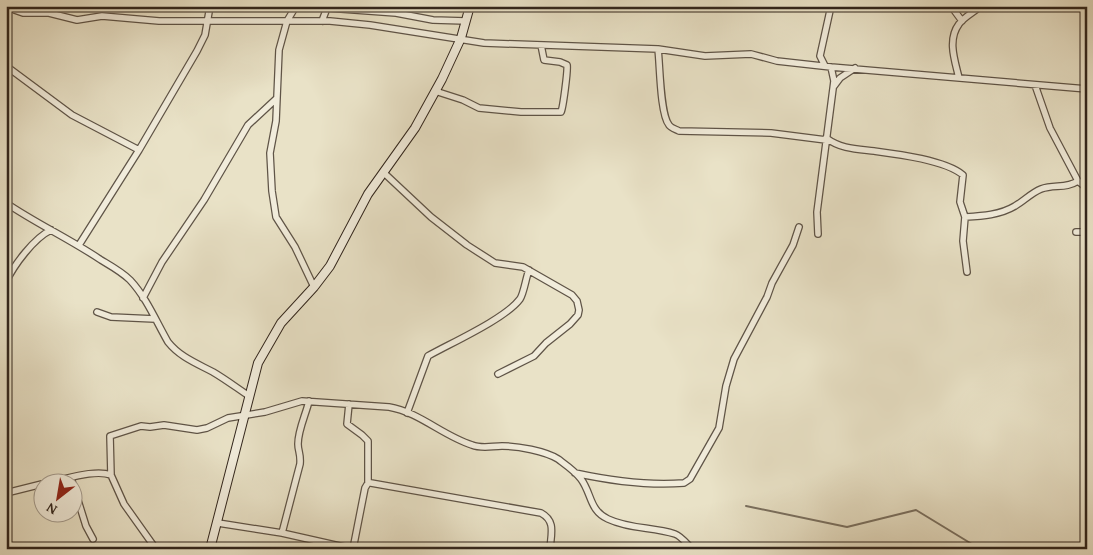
<svg xmlns="http://www.w3.org/2000/svg" width="1093" height="555" viewBox="0 0 1093 555" font-family="'Gentium Book Plus',serif">
	<style>
		.lines { fill: none; stroke-linecap: round; stroke-linejoin: round }
		.stream { stroke: #7a7060; stroke-width: 2 }
		.street-casing { stroke: #5f5447; stroke-width: 8 }
		.secondary-casing { stroke: #31251c; stroke-width: 10 }
		.street { stroke: #f1ecdb; stroke-width: 5.5 }
		.secondary { stroke: #f1ecdb; stroke-width: 8 }
	</style>
	<rect width="100%" height="100%" fill="#e9e2c7"/>
	<filter id="stains"><feTurbulence type="fractalNoise" baseFrequency=".004" numOctaves="4"/><feColorMatrix values="0 0 0 0 .2 0 0 0 0 .09 0 0 0 0 .02 0 0 0 .5 -.17"/></filter>
	<radialGradient id="worn" r=".72"><stop offset=".6" stop-color="#630" stop-opacity="0"/><stop offset="1" stop-color="#630" stop-opacity=".3"/></radialGradient>
	<g class="lines">
		<!-- stream -->
		<path class="stream" d="M746,506L847,527L916,510L980,549"/>
		<defs>
			<path id="street" d="M296,6L287,21L279,50L276,121L270,153L272,191L276,217L295,247L314,287
				M951,6L962,21
				M6,7L23,13H49L77,20L102,16L159,21H330L370,25L484,43L658,49L705,56L751,54L777,61L831,67L1087,89
				M322,21L327,8L396,13L433,20L466,21
				M658,49C660,65 660,114 669,125C671,128 675,129 679,131L771,133L826,140
				M6,66L72,115L139,150
				M825,66L820,56L831,6
				M959,78C955,61 947,40 959,24C964,17 974,12 981,6
				M834,86L840,78L855,68
				M435,91L463,100L479,108L521,112H561C563,108 568,70 567,65L560,62L544,60L541,45
				M826,138C841,149 856,149 874,151C897,154 945,160 963,175L960,202L965,217L963,241L967,272
				M383,172L431,217L467,245L495,263L523,267L572,295L577,301L579,310L578,315L570,324L546,343L534,356L498,374
				M1078,181L1087,188
				M1082,184L1087,175
				M6,203C37,224 70,239 101,260C111,266 122,272 130,280C146,297 156,321 168,342C180,357 196,363 213,372C225,379 237,388 249,396
				M965,217C982,216 1000,215 1015,206C1024,201 1031,193 1041,189C1054,184 1066,189 1078,181L1050,128L1035,85
				M1076,232H1084L1087,230
				M818,234L817,212L834,81L831,67
				M79,245L139,150L197,51L205,35L210,6
				M6,282C14,265 34,238 51,230
				M143,298L162,262L204,200L248,125L276,99
				M97,312L111,317L155,319
				M349,404L347,424L362,435L368,441V483
				M407,413L428,356C451,343 505,319 520,299C524,293 526,277 529,270
				M575,473C612,481 647,486 684,483L690,479L719,428L726,386L734,359L767,297L772,283L793,245L799,227
				M111,475L110,436L141,426L150,427L164,425L197,430L207,428L228,418L265,412L302,401L389,407C419,412 443,436 472,445C482,449 492,446 502,446C518,446 545,451 558,459C566,465 575,471 581,479C592,494 589,510 608,519C629,529 653,527 675,534C681,536 687,544 692,549
				M71,478L86,526L93,539
				M51,482C67,479 95,469 111,475L124,504L156,549
				M6,493L42,484
				M218,523L282,533L353,549
				M282,533L300,464C301,454 298,451 298,444C298,430 306,414 309,401
				M353,549L365,488L368,483H371L541,513C556,521 551,534 550,549"/>
			<path id="secondary" d="M210,549L258,363L281,323L314,287L330,266L368,194L415,128L442,79L461,38L470,6"/>
		</defs>
		<!-- street casing -->
		<use href="#street" class="street-casing"/>
		<!-- secondary casing -->
		<use href="#secondary" class="secondary-casing"/>
		<!-- street -->
		<use href="#street" class="street"/>
		<!-- secondary -->
		<use href="#secondary" class="secondary"/>
	</g>
	<!-- margin -->
	<rect width="1093" height="555" fill="none" stroke="#e9e2c7" stroke-width="25"/>
	<rect x="8" y="8" width="1078" height="540" fill="none" stroke="#31251c" stroke-width="2.5"/>
	<rect x="12" y="12" width="1068" height="530" fill="none" stroke="#31251c"/>
	<!-- north arrow -->
	<g transform="translate(58 498) rotate(211)"><circle r="24" fill="#f1ecdb" stroke="#a49c8f"/>
	<path d="M0-4L9 19L0 12L-9 19Z" fill="#8f2418"/>
	<text y="-8" font-size="14" font-weight="bold" text-anchor="middle" fill="#31251c">N</text>
	</g>
	<rect width="100%" height="100%" filter="url(#stains)"/>
	<rect width="100%" height="100%" fill="url(#worn)"/>
</svg>
